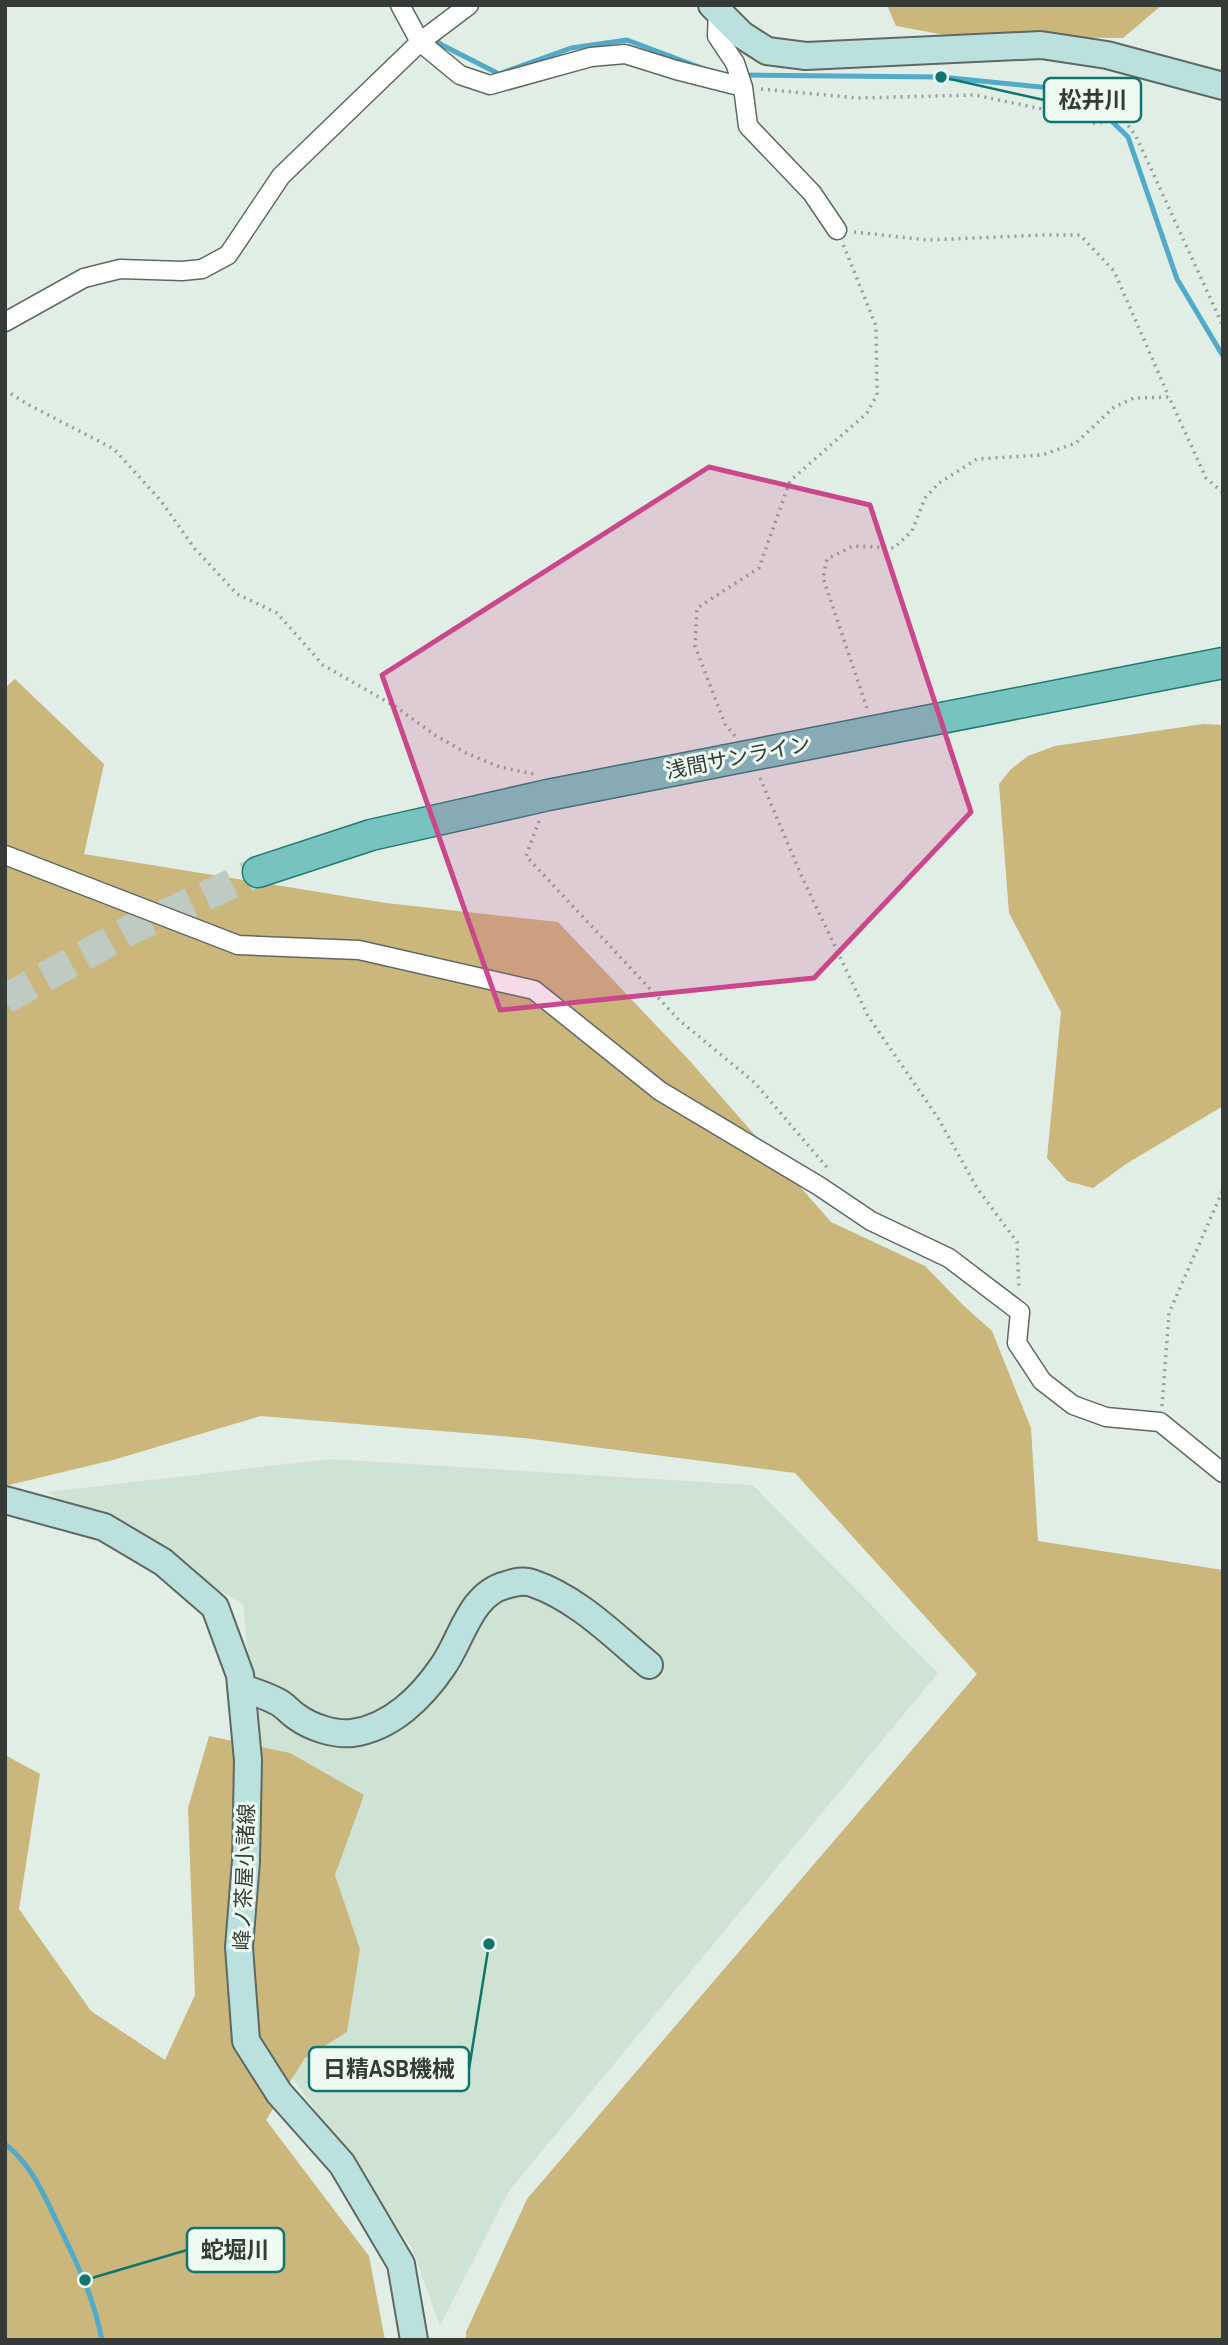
<svg xmlns="http://www.w3.org/2000/svg" width="1228" height="2345" viewBox="0 0 1228 2345" font-family="'Archivo Narrow','Noto Sans JP',sans-serif">
	<style>
		.built { fill: #cfe3d5 }
		.green { fill: #cbb67c }
		.lines { fill: none; stroke-linecap: round; stroke-linejoin: round }
		.stream { stroke: #51abc8; stroke-width: 5 }
		.primary-tunnel { stroke: #bfcac2; stroke-width: 30; stroke-dasharray: 30 15; stroke-linecap: butt }
		.street-casing { stroke: #5e6962; stroke-width: 21 }
		.secondary-casing { stroke: #5e6962; stroke-width: 30 }
		.primary-casing { stroke: #247973; stroke-width: 33 }
		.path { stroke: #96a099; stroke-width: 3.5; stroke-dasharray: 2 5; stroke-linecap: butt }
		.street { stroke: #fff; stroke-width: 18 }
		.secondary { stroke: #bbe1df; stroke-width: 26 }
		.primary { stroke: #76c3bf; stroke-width: 30 }
		.marked { fill: #cb478c; fill-opacity: 0.2; stroke: #cb478c; stroke-width: 5; stroke-linejoin: round }
		.labels { text-anchor: middle; dominant-baseline: central; stroke-width: 6; stroke-linejoin: round; paint-order: stroke }
		.street-label { font-size: 21px; fill: #363b37; stroke: #eefbf2 }
		.leader { fill: none; stroke: #0f766e; stroke-width: 2.5 }
		.callout-dot { fill: #0f766e; stroke: #eefbf2; stroke-width: 2.5 }
		.callout { fill: #eefbf2; stroke: #0f766e; stroke-width: 2.5 }
		.callout-label { font-size: 23px; text-anchor: middle; font-weight: bold; fill: #363b37 }
	</style>
	<rect width="100%" height="100%" fill="#e1eee5"/>
	<!-- built -->
	<path class="built" d="M330,1459L753,1485L938,1673L509,2191L440,2326L412,2248L261,2033L267,1855L243,1604L47,1492Z"/>
	<!-- green -->
	<path class="green" d="M887,5H1162L1123,38L950,36L896,26Z
		M15,679L104,764L84,854L386,903L558,922L689,1060L831,1222L925,1266L963,1305L992,1331L1031,1428L1038,1541L1223,1570V2340H466V2332L527,2199L977,1674L795,1473L524,1438L261,1416L113,1460L5,1486V688Z
		M1203,724L1223,725V1106L1126,1164L1093,1188L1067,1181L1047,1158L1061,1012L1009,913L999,784L1011,769L1028,756L1055,746Z
		M209,1736L290,1753L364,1795L335,1875L360,1949L347,2032L305,2058L266,2120L369,2256L385,2340H5V1755L40,1774L19,1909L91,2011L165,2060L195,1995L188,1808Z"/>
	<g class="lines">
		<!-- stream -->
		<path class="stream" d="M433,38L442,45L499,74L571,48L627,40L707,70
			M744,75L941,77L1060,89L1095,105L1128,137L1177,279L1223,356
			M5,2144C32,2165 44,2195 58,2224C77,2263 94,2298 102,2340"/>
		<!-- primary-tunnel -->
		<path class="primary-tunnel" d="M5,999L130,930L258,872"/>
		<defs>
			<path id="street" d="M400,5L420,42L460,75L490,85L591,57L625,54L676,70L743,87L748,126L812,193L837,230
				M718,11L717,36L735,63L743,87
				M5,322L84,278L120,269L182,271L202,269L228,255L281,176L420,42L469,5
				M5,855L238,945L359,950L534,990L660,1091L819,1186L871,1221L949,1258L1020,1312L1017,1343L1042,1381L1073,1405L1106,1417L1160,1422L1223,1473"/>
			<path id="secondary" d="M712,5L742,35L767,51L806,56L1041,45L1107,55L1223,86
				M5,1500L104,1527L163,1562L215,1607L240,1675L248,1760L246,1861L239,1947L246,2041L279,2093L342,2164L401,2264L414,2340
				M241,1687C253,1692 265,1695 276,1701C284,1704 289,1712 297,1717C311,1727 334,1735 352,1733C391,1728 422,1697 443,1666C462,1639 470,1594 506,1585C515,1582 523,1580 532,1583C577,1598 613,1635 649,1665"/>
			<path id="primary" d="M258,872L371,835L548,795L1223,663"/>
		</defs>
		<!-- street casing -->
		<use href="#street" class="street-casing"/>
		<!-- secondary casing -->
		<use href="#secondary" class="secondary-casing"/>
		<!-- primary casing -->
		<use href="#primary" class="primary-casing"/>
		<!-- path -->
		<path class="path" d="M761,89L858,98L975,95L1042,109L1097,124L1120,115L1136,136L1223,326
			M854,232L928,240L1043,235H1080L1114,271L1169,397
			M5,390L29,405L114,449L161,501L195,549L237,594L277,613L323,665L396,707L435,735L466,753L500,767L534,774
			M867,708L823,578L827,559L853,546L894,548L912,531L925,498L939,483L977,459L1042,455L1076,443L1114,407L1134,398L1169,397L1206,478L1223,493
			M735,736L725,724L695,646L697,608L759,568L790,481L867,413L877,395L876,326L843,244
			M760,778L802,877L868,1016L938,1118L977,1188L1017,1242L1019,1289
			M539,821L526,856L679,1020L755,1083L830,1171
			M1162,1406L1169,1313L1222,1192"/>
		<!-- street -->
		<use href="#street" class="street"/>
		<!-- secondary -->
		<use href="#secondary" class="secondary"/>
		<!-- primary -->
		<use href="#primary" class="primary"/>
	</g>
	<!-- marked area -->
	<path class="marked" d="M709,467L870,505L971,812L814,978L500,1010L382,675Z"/>
	<g class="labels">
		<!-- street labels -->
		<g class="street-label">
			<text transform="translate(738 757) rotate(-11)">浅間サンライン</text>
			<text transform="translate(244 1877) rotate(-88)">峰ノ茶屋小諸線</text>
		</g>
	</g>
	<!-- callouts -->
	<path class="leader" d="M941 77L1044 100M489 1944L469 2069M85 2280L187 2250"/>
	<g class="callout-dot">
		<circle cx="941" cy="77" r="7"/>
		<circle cx="489" cy="1944" r="7"/>
		<circle cx="85" cy="2280" r="7"/>
	</g>
	<g class="callout">
		<rect x="1044" y="78" width="97" height="44" rx="7"/>
		<rect x="309" y="2047" width="160" height="44" rx="7"/>
		<rect x="187" y="2228" width="97" height="44" rx="7"/>
	</g>
	<g class="callout-label">
		<text x="1093" y="108">松井川</text>
		<text x="389" y="2077">日精ASB機械</text>
		<text x="235" y="2258">蛇堀川</text>
	</g>
	<!-- border -->
	<rect width="1228" height="2345" fill="none" stroke="#363b37" stroke-width="14"/>
</svg>
